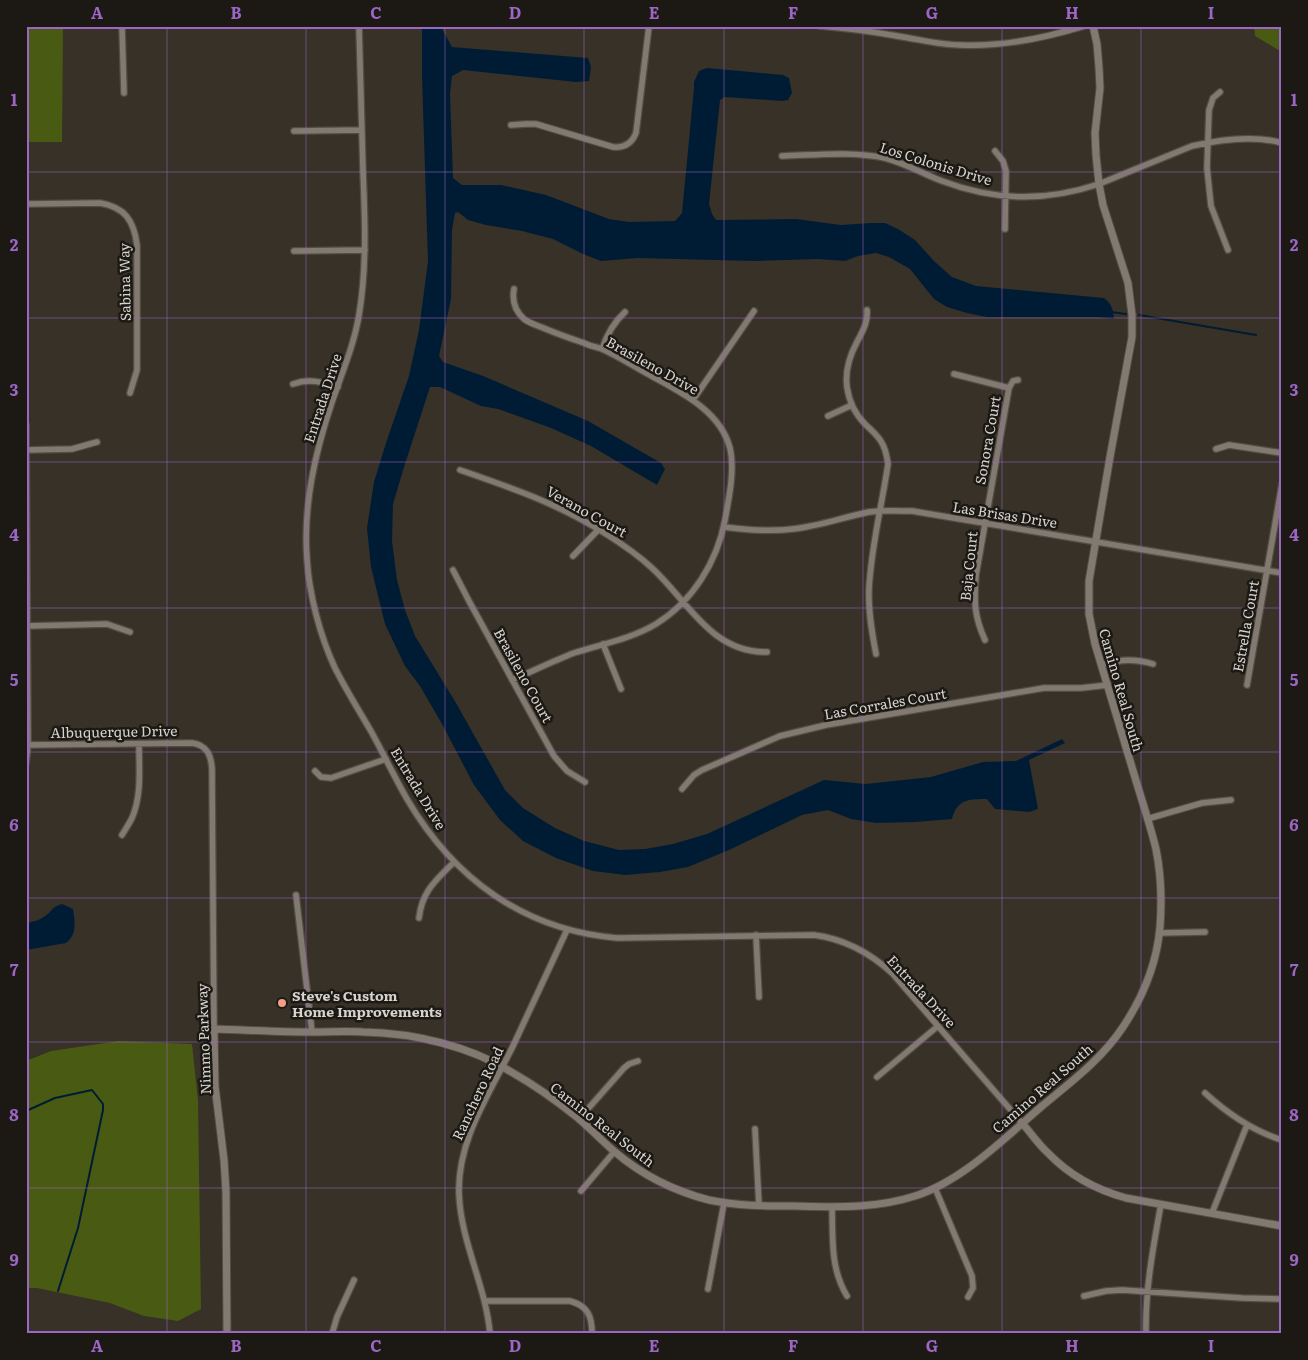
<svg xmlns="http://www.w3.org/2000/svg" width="1308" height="1360" viewBox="0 0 1308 1360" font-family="Literata,serif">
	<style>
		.green { fill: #495b12 }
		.water { fill: #001c34 }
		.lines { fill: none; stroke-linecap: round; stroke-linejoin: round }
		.stream { stroke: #001c34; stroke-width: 2 }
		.minor-casing { stroke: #534d45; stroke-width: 8 }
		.tertiary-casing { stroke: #534d45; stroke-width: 9 }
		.minor { stroke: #827a70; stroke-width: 5.5 }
		.tertiary { stroke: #827a70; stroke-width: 7 }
		.grid { fill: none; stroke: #9b66c4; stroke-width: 1; stroke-opacity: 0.55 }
		.poi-dot { fill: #f39f82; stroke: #1c1915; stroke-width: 2 }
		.labels { text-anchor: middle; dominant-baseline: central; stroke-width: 5; stroke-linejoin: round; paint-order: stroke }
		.street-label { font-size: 14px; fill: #d7d2cd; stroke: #1c1915 }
		.poi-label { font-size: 14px; font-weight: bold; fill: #d7d2cd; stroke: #1c1915; text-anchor: start }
		.neatline { fill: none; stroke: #9b66c4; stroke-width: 2 }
		.grid-label { font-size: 16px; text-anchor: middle; font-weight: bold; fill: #9b66c4 }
	</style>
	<rect width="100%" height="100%" fill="#373127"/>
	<!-- green -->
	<path class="green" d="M26,26H63L62,142H26Z
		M1254,26H1282V52L1255,36Z
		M119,1041L192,1044L198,1100L201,1309L178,1321L144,1316L110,1303L37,1288H26V1061L51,1051Z"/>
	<!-- water -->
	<path class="water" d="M422,26H442V29L452,47L588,58L591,67L589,81L576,82L463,70L452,76L450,94L453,178L462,185H501L546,195L609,219L629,222L675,221L682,213L694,88V82L699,71L707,68L783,75L789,78L792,93L788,100L782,101L725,97L720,100L709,204L712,214L716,220L796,219L841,225L871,223H885L898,229L915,240L934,261L952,277L976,286L1104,298C1112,304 1113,309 1114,319L1097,317H987L967,313L947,307L934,299L910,269L889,257L876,253L858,256L845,261L817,259L753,261L637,258L601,261L583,254L553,239L522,231L486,225L468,220L458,212L455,213L452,230L451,299L439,356L443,362L483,376L588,421L661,463L665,469L657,485L591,446L551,428L498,409L481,406L440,387H430L404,467L393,504L392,541L397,580L405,610L415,636L456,703L505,790L523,808L555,828L584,841L619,850L645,849L673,844L707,834L824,780L866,784L931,777L983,762L1016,761L1062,739L1065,743L1029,760L1038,809L1029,812L995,809L987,799C969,799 957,799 952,819L915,822L876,823L851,819L828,810L802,815L729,850L688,867L660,872L625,875L593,871L556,858L523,841L500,820L474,785L442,724L420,686L405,666L385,624L371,567L367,528L374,482L386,443L409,376L419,330L428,261L422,77Z
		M62,904L73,909C75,922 77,935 66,943L26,950V923C33,922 40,920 45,916C54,910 50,908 62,904Z"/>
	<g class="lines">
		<!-- stream -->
		<path class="stream" d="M1111,312L1126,314
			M1139,315L1256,335
			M26,1111L55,1098L92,1090L103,1104V1110L78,1228L58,1291"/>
		<defs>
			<path id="minor" d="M122,26L124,93
				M359,26C360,74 362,123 363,171C365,219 367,267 359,315C354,345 342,373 332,402C315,453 303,505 307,559C309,594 320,636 335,668C346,690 360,712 372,733C384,755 395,778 407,799C454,879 524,930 617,938L814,935C845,939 870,953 892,973L1022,1123
				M820,26C848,28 875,32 903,37C922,40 941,45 960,45C1001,47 1045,38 1084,26
				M1220,92L1213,98L1209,110L1207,168L1211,206L1228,250
				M511,125L526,124H536L613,147C624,148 632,143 636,133L649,26
				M294,131L362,130
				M995,151L1003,161L1006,171L1005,229
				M782,156C816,155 852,151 885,158C905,163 923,174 942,181C995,201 1045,202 1099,184L1192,146C1218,140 1255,135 1282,143
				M26,204L100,203C125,207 134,221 137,245V370L130,393
				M294,251L365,250
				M867,310C868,323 863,330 857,342C850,355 845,372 847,387C849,401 855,414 865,424C872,431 879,436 883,445C886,451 887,457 888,464C882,505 871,547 869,589C868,611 872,633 876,654
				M602,349C607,334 613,323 625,312
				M954,374L1009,388
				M293,384C309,378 322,382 338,387
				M693,400L754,311
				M828,416L852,405
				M26,425L28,745L26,763
				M1216,449L1229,445L1282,453
				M26,450L72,449L97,442
				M460,470C512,488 559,504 606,534C622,544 638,555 652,568C688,601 711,653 767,652
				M724,527C747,530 770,532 793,529C819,526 844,517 869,512C884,510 898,511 912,511L1282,573
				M573,556L599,529
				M453,570L469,601L554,756L567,771L585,782
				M26,626L107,624L130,632
				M985,640C974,616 974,602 976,575L1009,388L1013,381L1018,380
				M603,644L621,689
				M1101,664C1121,660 1134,658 1153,664
				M512,680C533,671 553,661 574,653C602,644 631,639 656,624C693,601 717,562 725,520C729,498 735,469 730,448C720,410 680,392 648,374C633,366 618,356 602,349C596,347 590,346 584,343C569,338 555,333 541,327C536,325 529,323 524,319C515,311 512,300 514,289
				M1247,685L1282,484
				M26,745L192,743C207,745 211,755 212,769L214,1029
				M315,771L321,777L331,778L386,759
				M682,789L694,775L702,770L780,736L826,725L1044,688H1081L1108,685
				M1147,819L1202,803L1231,800
				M122,835C125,830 129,824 132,818C142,795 139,768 139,744
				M296,895L312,1032
				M419,918C422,891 436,880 454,862
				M1159,933L1205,932
				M756,935L759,997
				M877,1077L938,1026
				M1205,1093C1227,1113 1253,1131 1282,1140
				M579,1119L624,1068L629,1064L638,1061
				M755,1129L759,1206
				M935,1188L972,1276L973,1288L968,1297
				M581,1191L614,1152
				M832,1207C833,1238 830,1268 847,1296
				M1212,1213L1247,1125
				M708,1289L724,1203
				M1084,1296L1106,1291L1122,1290L1242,1298L1282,1299
				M485,1301H570C588,1306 592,1316 592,1334
				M332,1334L337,1317L354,1280
				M490,1334C486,1286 461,1243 459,1194C457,1140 490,1093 513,1046C531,1008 549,968 567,930
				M1146,1334C1145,1290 1153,1248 1161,1204"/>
			<path id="tertiary" d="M1022,1123C1031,1133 1038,1144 1048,1153C1069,1175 1097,1190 1126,1198L1282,1226
				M227,1334L226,1192L224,1160L215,1086L214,1029C247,1030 280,1032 313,1032C330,1032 347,1031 363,1032C414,1033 470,1046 513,1073C536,1086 558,1102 578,1118C591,1129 602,1141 615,1152C642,1175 674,1191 709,1200C737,1206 765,1206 794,1206C835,1207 875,1209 915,1196C962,1181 1005,1138 1042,1106C1071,1082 1102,1059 1123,1027C1143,997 1157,962 1160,927C1162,901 1161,874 1156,849C1150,824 1141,798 1134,774C1121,730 1108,687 1095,644L1089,614V581L1110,457L1132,337V315L1128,283L1103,205L1099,184L1096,155L1095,133L1100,88L1099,68L1097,44L1093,26"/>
		</defs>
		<!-- minor casing -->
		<use href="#minor" class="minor-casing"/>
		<!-- tertiary casing -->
		<use href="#tertiary" class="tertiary-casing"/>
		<!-- minor -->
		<use href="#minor" class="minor"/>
		<!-- tertiary -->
		<use href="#tertiary" class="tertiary"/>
	</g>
	<!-- grid -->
	<path class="grid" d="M167,26V1334M306,26V1334M445,26V1334M584,26V1334M724,26V1334M863,26V1334M1002,26V1334M1141,26V1334M26,172H1282M26,318H1282M26,462H1282M26,608H1282M26,752H1282M26,898H1282M26,1042H1282M26,1188H1282"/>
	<!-- markers -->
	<circle class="poi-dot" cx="282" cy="1003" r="5"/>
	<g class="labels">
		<!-- street labels -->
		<g class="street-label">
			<text transform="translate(936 163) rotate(17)">Los Colonis Drive</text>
			<text transform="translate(124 282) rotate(-91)">Sabina Way</text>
			<text transform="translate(653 365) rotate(29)">Brasileno Drive</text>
			<text transform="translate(322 398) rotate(-72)">Entrada Drive</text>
			<text transform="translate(987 440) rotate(-80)">Sonora Court</text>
			<text transform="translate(587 511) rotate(29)">Verano Court</text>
			<text transform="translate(1005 514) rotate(9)">Las Brisas Drive</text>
			<text transform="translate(968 566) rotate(-84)">Baja Court</text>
			<text transform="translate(1245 626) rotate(-80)">Estrella Court</text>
			<text transform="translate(524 675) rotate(61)">Brasileno Court</text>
			<text transform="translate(1122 690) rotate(74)">Camino Real South</text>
			<text transform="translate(885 703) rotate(-10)">Las Corrales Court</text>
			<text transform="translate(114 731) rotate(-1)">Albuquerque Drive</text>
			<text transform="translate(419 788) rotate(59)">Entrada Drive</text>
			<text transform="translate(922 991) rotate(47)">Entrada Drive</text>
			<text transform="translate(203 1039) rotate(-92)">Nimmo Parkway</text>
			<text transform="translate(1042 1088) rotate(-41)">Camino Real South</text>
			<text transform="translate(477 1093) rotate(-65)">Ranchero Road</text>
			<text transform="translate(603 1124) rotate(38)">Camino Real South</text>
		</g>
		<!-- poi labels -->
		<g class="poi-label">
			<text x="292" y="995">Steve's Custom<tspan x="292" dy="16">Home Improvements</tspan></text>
		</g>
	</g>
	<!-- border -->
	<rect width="1308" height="1360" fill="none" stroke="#1c1915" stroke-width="55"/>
	<rect x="28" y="28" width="1252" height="1304" class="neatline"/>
	<g class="grid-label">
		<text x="97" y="19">A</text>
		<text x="236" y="19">B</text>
		<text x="376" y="19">C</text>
		<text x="515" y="19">D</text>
		<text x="654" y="19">E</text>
		<text x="793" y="19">F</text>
		<text x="932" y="19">G</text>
		<text x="1072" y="19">H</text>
		<text x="1211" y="19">I</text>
		<text x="14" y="106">1</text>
		<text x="1294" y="106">1</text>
		<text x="14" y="251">2</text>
		<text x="1294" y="251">2</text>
		<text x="14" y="396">3</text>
		<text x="1294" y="396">3</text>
		<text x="14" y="541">4</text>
		<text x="1294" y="541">4</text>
		<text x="14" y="686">5</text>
		<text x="1294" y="686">5</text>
		<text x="14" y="831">6</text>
		<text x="1294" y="831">6</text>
		<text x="14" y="976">7</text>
		<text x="1294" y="976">7</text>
		<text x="14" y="1121">8</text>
		<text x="1294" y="1121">8</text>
		<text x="14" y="1266">9</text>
		<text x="1294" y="1266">9</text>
		<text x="97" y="1352">A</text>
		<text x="236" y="1352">B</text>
		<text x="376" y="1352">C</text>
		<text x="515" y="1352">D</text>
		<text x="654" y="1352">E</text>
		<text x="793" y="1352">F</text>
		<text x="932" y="1352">G</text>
		<text x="1072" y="1352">H</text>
		<text x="1211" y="1352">I</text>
	</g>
</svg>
